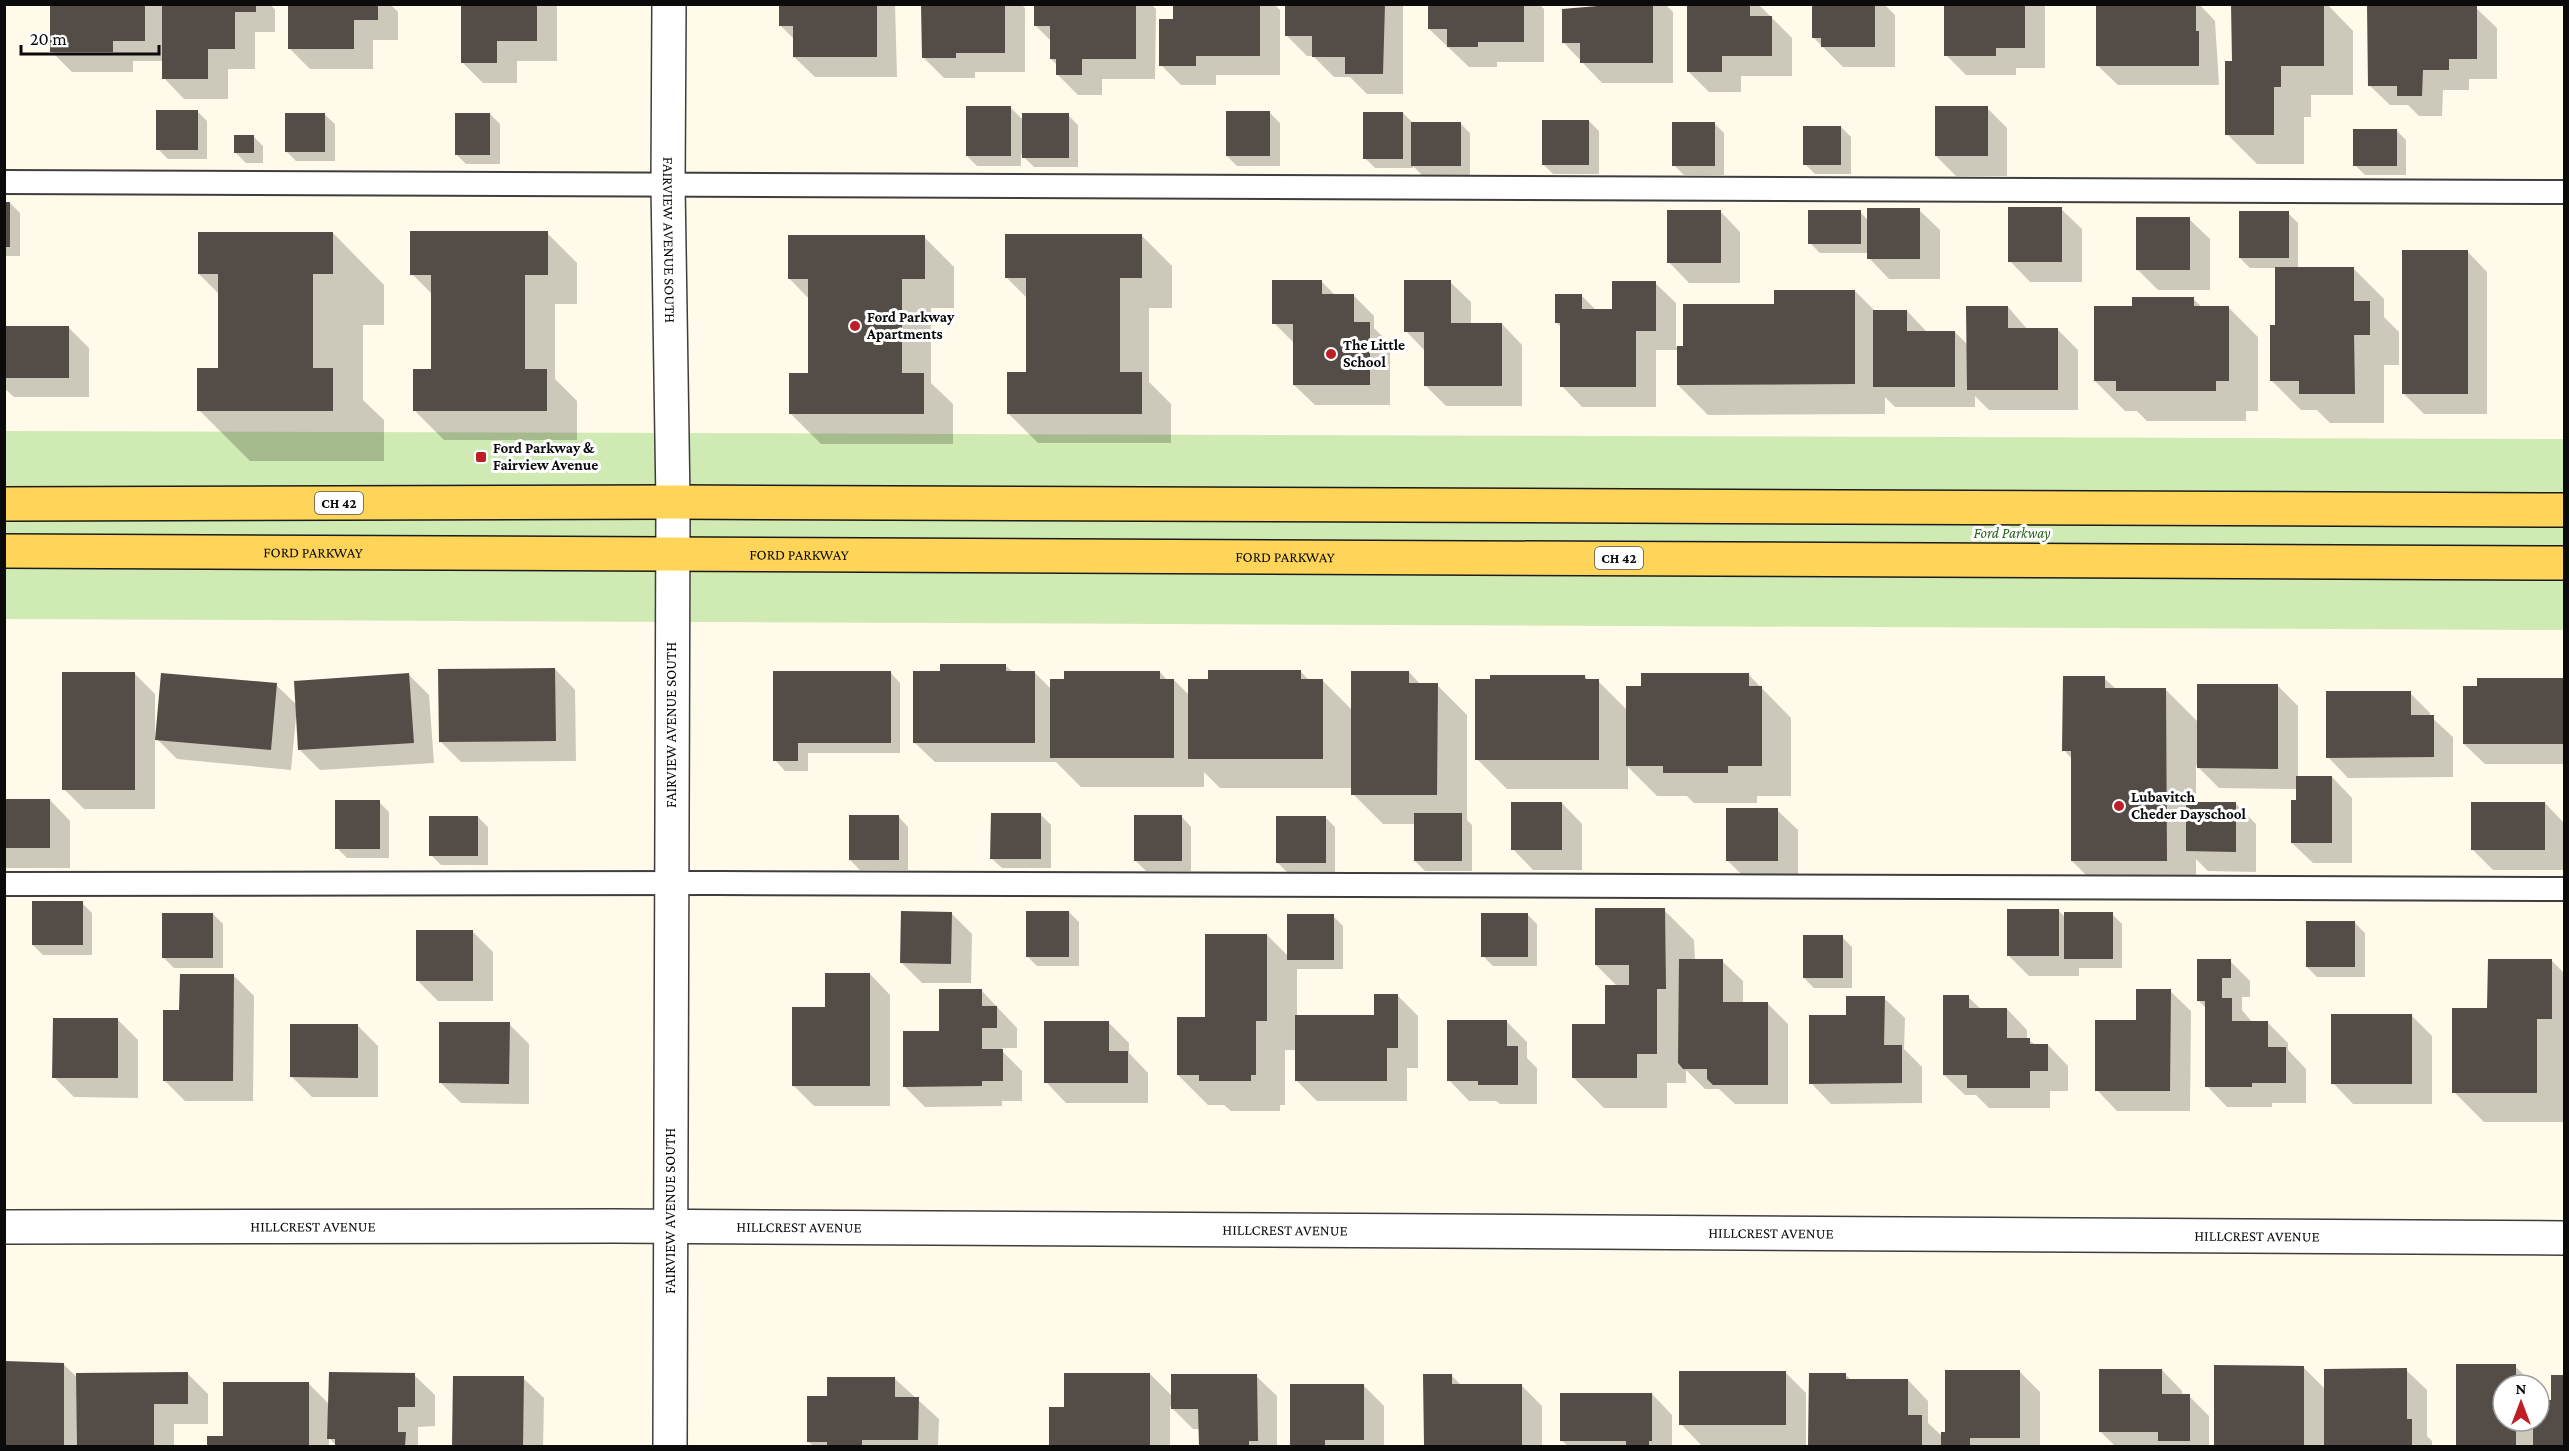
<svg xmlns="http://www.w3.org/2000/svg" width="2569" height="1451" viewBox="0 0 2569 1451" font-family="'Crimson Pro',serif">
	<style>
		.green { fill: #cfeab2 }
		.shadow { fill: #0003 }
		.building { fill: #544c47 }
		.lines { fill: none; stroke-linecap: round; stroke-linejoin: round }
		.service-casing { stroke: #3e3e3e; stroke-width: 26 }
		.minor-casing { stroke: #3e3e3e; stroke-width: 36 }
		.tertiary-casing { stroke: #3e3e3e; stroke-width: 36 }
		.primary-casing { stroke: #1c1c1c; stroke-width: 36 }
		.service { stroke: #fff; stroke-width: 22 }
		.minor { stroke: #fff; stroke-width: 33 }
		.tertiary { stroke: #fff; stroke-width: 33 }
		.primary { stroke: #ffd559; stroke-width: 33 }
		.poi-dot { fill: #c01e27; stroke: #fff; stroke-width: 2 }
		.labels { text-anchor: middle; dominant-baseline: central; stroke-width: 6; stroke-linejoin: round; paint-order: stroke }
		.shield { fill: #fff; stroke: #545454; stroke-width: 1.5 }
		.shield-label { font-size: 14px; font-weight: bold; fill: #0b0b0b }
		.street-label { font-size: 15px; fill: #0b0b0b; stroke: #fff }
		.poi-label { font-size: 15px; font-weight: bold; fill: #0b0b0b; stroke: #fff; text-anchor: start }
		.park-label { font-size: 15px; font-style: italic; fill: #2a641a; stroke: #fff }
	</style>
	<rect width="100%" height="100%" fill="#fffae9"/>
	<!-- green -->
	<path class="green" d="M5,431L2564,439V630L5,619Z"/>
	<!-- shadow -->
	<path class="shadow" d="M51,4H160L164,8V4H270L275,10V32H255V69H228V99H184L164,78V61H133V72H72L51,51Z
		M290,4H390L398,12V40H373V69H310L290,49Z
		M462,4H557V61H517V83H483L463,63Z
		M781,4H895L897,77H815L794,57V39L781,26Z
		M923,4H1021L1025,8V72H975V78H944L923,57Z
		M1036,4H1151L1156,9L1155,79H1102V95H1078L1057,74V65L1051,59V41L1036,26Z
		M1175,4H1274L1280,10V75H1216V85H1181L1161,65L1175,20Z
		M1287,4H1403V94H1367L1350,77H1334L1313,56H1307L1287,36Z
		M1429,4H1539L1544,9V62H1497V67H1469L1429,29Z
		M1622,4H1665L1673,12V83H1602L1564,43Z
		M1688,4H1758L1792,38V76H1741V92H1709L1688,71Z
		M1813,4H1884L1895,15V67H1843L1813,37Z
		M1946,4H2042L2045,7V68H2016V75H1966L1946,55Z
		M2097,4H2199L2215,21L2219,85H2118L2097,65Z
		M2233,4H2327L2353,31V95H2311V117H2304V164H2257L2227,134L2233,62Z
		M2368,4H2461L2464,8H2476L2497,28V79H2469V90H2443L2442,116H2419L2408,105H2390L2369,85Z
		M4,12L6,13V46H4Z
		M1011,108L1024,121L1068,115L1078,125V167H1034L1021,154V166H977L967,156Z
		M1987,108L2007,128V176H1956L1936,156Z
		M197,111L207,121V159H168L158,149Z
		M1270,113L1280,123V166H1237L1227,156Z
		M1403,113L1413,123H1460L1470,133V176H1423L1413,166V168H1375L1365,158Z
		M324,114L335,124V161H296L286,151Z
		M490,114L500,124V164H466L456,154Z
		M1589,121L1599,131V174H1553L1543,164Z
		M1714,123L1724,133V175H1684L1674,165Z
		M1841,127L1851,137V174H1815L1805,164Z
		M2396,130L2406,140V175H2365L2355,165Z
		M253,136L263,146V163H246L236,153Z
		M4,203H10L20,213V256H4Z
		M2061,209L2082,229V282H2030L2010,261Z
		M1919,210L1940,230V279H1889L1869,258V253H1820L1810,243L1860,212L1869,221Z
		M1720,211L1740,232V283H1689L1669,262Z
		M2288,213L2298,223V269H2354L2384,299V317L2399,332V365H2384V423H2330L2317,410H2301L2271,380L2277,327V268H2250L2240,258Z
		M2189,219L2210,239V290H2158L2138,270Z
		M333,233L384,285V325H363V400L384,420V461H250L199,410L219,369V294L199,274Z
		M547,233L577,263V304H555V379L577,401V440H444L414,410L433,371V295L412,274Z
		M1142,236L1172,266V308H1149V382L1171,404V443H1038L1008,413L1027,374V298L1007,278Z
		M924,237L954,267V308H931V383L953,404V444H821L791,414L809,374V299L789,278Z
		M2467,251L2487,272V414H2424L2403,393Z
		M1321,281L1335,295H1353L1374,316V328L1390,344V405H1315L1294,385V343L1274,323Z
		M1450,282L1471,302V324H1502L1522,345V406H1446L1425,385V351L1406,331Z
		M1655,283L1676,303V347H1684L1776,306L1855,291L1875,311H1907L1927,332H1955L1968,345L2008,307L2028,330H2058L2078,350V410H1989L1975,396V407H1895L1885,397V414L1708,415L1678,385V350H1656V407H1582L1562,386V328L1556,322L1581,295L1596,310H1614Z
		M2193,299L2202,307H2228L2258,337V411H2246V421H2147L2137,411H2125L2095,381L2134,307Z
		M4,327H68L89,348V397H14L4,388Z
		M1006,666L1013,672H1034L1051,689L1160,672L1167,680H1174L1190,696L1209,680L1301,672L1309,680H1322L1352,710L1409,672L1421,685H1437L1467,715V820L1472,825V871H1425L1415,861V824H1383L1353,794V788H1220L1204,772V787H1081L1056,762H935L914,742L942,672Z
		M555,669L575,690L576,761L461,762L440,741Z
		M890,672L900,683V753H808V771H785L775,760Z
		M134,673L155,694V809H84L64,789Z
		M1748,674L1791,718V796H1757V803H1694L1687,796H1657L1628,767V789H1507L1477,759L1585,676L1589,681H1598L1627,710Z
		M409,675L429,695L434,763L320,770L300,750L298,717H296L291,770L177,759L157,739L276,685L297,705Z
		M2104,678L2116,689H2165L2198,722L2278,686L2298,706V777H2332L2352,798V863H2313L2292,843L2297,789L2219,788L2196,765V803H2235L2256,824V872L2208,871L2196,859V891H2102L2072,861V759L2064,750Z
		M2478,679H2564V764H2485L2464,744L2478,688Z
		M2410,693L2430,713V716L2453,737V777L2348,778L2328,757Z
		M4,800H50L70,821V868H4Z
		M379,802L389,812V858H347L337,848Z
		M1562,803L1582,824V870H1533L1513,849Z
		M2545,803L2564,823V870H2493L2472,849Z
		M1777,810L1798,830V881H1748L1728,861Z
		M1041,815L1051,825V868H1002L991,858Z
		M898,816L908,827V870H860L850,860Z
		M1181,816L1191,827V871H1146L1136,861Z
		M478,817L488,827V865H441L431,855Z
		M1325,817L1335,827V872H1287L1277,862Z
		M82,903L92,913V955H43L33,945Z
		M1664,910L1694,940L1695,961H1722L1743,981V1004H1768L1788,1024V1104H1735L1719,1089H1705L1686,1070V1083H1667V1108H1604L1574,1078L1607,1025L1618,987L1596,965Z
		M2058,910L2066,918L2112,914L2122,924V968H2079V976H2029L2008,955Z
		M1069,912L1079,922V966H1037L1027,956Z
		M213,914L223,924V968H174L164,958Z
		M952,914L972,934L971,983H922L901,962Z
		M1527,914L1537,924V966H1493L1483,956Z
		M1333,916L1343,926V969H1297V1017H1376L1397,995L1418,1016V1068H1407V1101H1317L1297,1081V1050H1285V1105H1280V1111H1231L1224,1105H1208L1178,1075L1207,1018L1267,935L1288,956Z
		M2355,923L2365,933V977H2317L2307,967Z
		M472,931L493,952V1001H438L418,981Z
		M1842,937L1852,947V988H1814L1804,978Z
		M2230,961L2250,981V997H2242V1010L2252,1022H2267L2288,1043V1050L2306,1069V1103H2272V1107H2227L2207,1086V1009L2198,1000Z
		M2552,961L2564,973V1122H2484L2454,1092L2489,1010Z
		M870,974L890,995V1106H814L793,1085L826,1008Z
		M234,976L254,996L253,1101H185L164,1080L180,1011Z
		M982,991L1017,1028V1048H1002V1051L1022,1071V1101H1002V1106L925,1107L904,1086Z
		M2170,991L2191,1011L2190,1111H2117L2097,1090L2137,1021Z
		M1968,997L1981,1009H2007L2027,1030V1039L2036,1045H2048L2068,1066V1091H2050V1108H1989L1976,1095H1965L1944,1075Z
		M1884,998L1905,1018L1904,1049L1922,1067V1103L1831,1104L1811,1083Z
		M2412,1016L2432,1036V1104H2353L2333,1083Z
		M118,1020L138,1040V1098L74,1097L54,1077Z
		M1506,1021L1527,1042V1058L1537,1068V1104H1500L1496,1101H1469L1449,1080Z
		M1109,1023L1129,1043V1053L1148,1073V1103H1066L1046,1082Z
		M509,1024L529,1044V1104L461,1103L440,1082Z
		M357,1025L378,1046V1097H312L291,1076Z
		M4,1363L63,1364L78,1378L187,1373L208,1394V1424H174V1446H4Z
		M2215,1366L2303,1367L2325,1389L2406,1370L2427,1390V1436L2432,1441V1446H2215Z
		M2458,1366H2515L2534,1385H2503V1421H2539V1401H2553V1376H2564V1446H2458Z
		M2162,1370L2182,1391V1396H2189L2209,1416V1446H2115L2100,1431Z
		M2019,1371L2040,1392V1446H1810V1374H1845L1851,1380H1908L1928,1401V1423L1943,1437Z
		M1786,1373L1806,1393V1445H1701L1681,1424Z
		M1150,1374L1173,1397L1256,1376L1277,1396V1446H1200V1429H1193L1170,1406V1446H1051V1409H1065Z
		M414,1375L435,1395V1426L418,1427V1446H337L329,1438V1446H208V1437H225L308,1383L330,1405Z
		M1452,1376L1462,1386H1522L1542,1406V1446H1428L1425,1444Z
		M455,1377L523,1378L544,1398L543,1446H454Z
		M895,1379L939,1419L938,1446H813L808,1441L829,1398Z
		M1292,1386H1364L1384,1406V1446H1292Z
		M1652,1394L1672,1415V1446H1568L1562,1441Z"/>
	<!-- building -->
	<path class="building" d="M50,4H145V41H113V52H50Z
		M162,4H256V12H235V49H208V79H162Z
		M288,4H378V20H354V49H288Z
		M461,4H537V41H497V63H461Z
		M779,4H877V57H793V26H779Z
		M921,4H1005V53H956V58H922Z
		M1034,4H1136V59H1082V75H1056V59H1050V26H1034Z
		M1285,4H1385L1383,74H1345V57H1312V36H1285Z
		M1428,4H1524V42H1478V47H1447V29H1428Z
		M1621,4H1653V63H1580V43H1562V9Z
		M1687,4H1750V16H1772V56H1722V72H1687Z
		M1812,4H1875V47H1821V38H1812Z
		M1944,4H2025V48H1996V56H1944Z
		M2096,4H2196V31H2199V66H2096Z
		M2231,4H2324V66H2281V87H2274V135H2225V61H2232Z
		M2367,4L2477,6V59H2449V70H2423L2422,96H2397V86H2368Z
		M1173,5H1260V56H1196V66H1159V19H1173Z
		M966,106H1011V156H966Z
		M1935,106H1988V156H1935Z
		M156,110H198V150H156Z
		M1226,111H1270V156H1226Z
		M1363,112H1403V159H1363Z
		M285,113H325V152H285Z
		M455,113H490V155H455Z
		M1022,113H1069V158H1022Z
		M1542,120H1589V165H1542Z
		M1411,122H1461V166H1411Z
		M1672,122H1715V166H1672Z
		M1803,126H1841V165H1803Z
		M2353,129H2397V166H2353Z
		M234,135H254V153H234Z
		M4,202H10V247H4Z
		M2008,207H2062V262H2008Z
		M1867,208H1920V259H1867Z
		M1667,210H1721V263H1667Z
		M1808,210H1861V244H1808Z
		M2239,211H2289V258H2239Z
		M2136,217H2190V270H2136Z
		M410,231H548V275H525V369H547V411H413V369H431V275H410Z
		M198,232H333V274H313V368H333V411H197V368H218V274H198Z
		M1005,234H1142V278H1120V372H1142V414H1007V372H1026V278H1005Z
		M788,235H925V279H902V373H924V414H789V373H808V279H788Z
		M2402,250H2468V394H2402Z
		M2275,267H2354V301H2370V335H2354L2355,394H2299V381H2270V325H2275Z
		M1272,280H1322V294H1354V322H1370V385H1293V324H1272Z
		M1404,280H1451V323H1502V386H1424V332H1404Z
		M1612,281H1656V331H1636V387H1560V323H1555V294H1582V309H1612Z
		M1774,290H1855V384L1677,385V346H1683V304H1774Z
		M2132,297H2194V306H2229V381H2216V391H2116V381H2094V306H2132Z
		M1966,306H2008V328H2058V390H1967Z
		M1873,310H1907V331H1955V387H1873Z
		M4,326H69V378H4Z
		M940,664H1006V671H1035V743H913V671H940Z
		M555,668L556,741L439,742L438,669Z
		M1208,670H1301V679H1323V759H1188V679H1208Z
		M773,671H891V743H798V761H773Z
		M1064,671H1160V679H1174V758H1050V679H1064Z
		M1351,671H1409V683H1438L1437,795H1351Z
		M62,672H135V790H62Z
		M161,673L277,683L271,750L155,740Z
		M409,673L414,743L298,750L294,681Z
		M1641,673H1749V686H1762V766H1728V773H1663V766H1626V686H1641Z
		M1490,675H1585V679H1599V760H1475V679H1490Z
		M2063,676H2105V688H2166L2167,861H2071V751H2062Z
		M2477,678H2564V744H2463V686H2477Z
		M2197,684H2278V769L2197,768Z
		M2326,691H2411V715H2434V757L2326,758Z
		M2296,776H2332V843H2291V800H2296Z
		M4,799H50V848H4Z
		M335,800H380V849H335Z
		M1511,802H1562V850H1511Z
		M2186,802H2236V852L2186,851Z
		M2471,802H2545V850H2471Z
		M1726,808H1778V861H1726Z
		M991,813H1041V859H990Z
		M1414,813H1462V861H1414Z
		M849,815H899V860H849Z
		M1134,815H1182V861H1134Z
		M429,816H478V856H429Z
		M1276,816H1326V863H1276Z
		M32,901H83V945H32Z
		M1595,908H1665L1666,989H1657V1054H1637V1078H1572V1024H1605V985H1629V965H1595Z
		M2007,909H2059V956H2007Z
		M901,911L952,912L951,964L900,963Z
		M1026,911H1069V957H1026Z
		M2064,912H2113V959H2064Z
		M162,913H213V958H162Z
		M1481,913H1528V957H1481Z
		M1287,914H1334V960H1287Z
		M2306,921H2355V967H2306Z
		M416,930H473V981H416Z
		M1205,934H1267V1021H1256V1075H1251V1081H1199V1075H1177V1017H1205Z
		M1803,935H1843V978H1803Z
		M1679,959H1723V1002H1768V1085H1713L1707,1079V1069H1683L1678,1063Z
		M2197,959H2231V978H2222V998H2232V1021H2268V1047H2286V1083H2252V1087H2205V1001H2197Z
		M2488,959H2552V1019H2537V1093H2452V1008H2487Z
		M825,973H870V1086H792V1007H825Z
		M180,974H234L233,1081H163V1010H179Z
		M939,989H982V1006H997V1028H982V1049H1003V1081H982V1086L903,1087V1031H939Z
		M2136,989H2171L2170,1091H2095V1020H2136Z
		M1374,994H1398V1048H1387V1081H1295V1015H1374Z
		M1943,995H1969V1008H2007V1038H2030V1044H2048V1071H2030V1088H1967V1075H1943Z
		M1846,996H1885L1884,1045H1902V1083L1809,1084V1015H1846Z
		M2331,1014H2412V1084H2331Z
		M53,1018H118V1078H52Z
		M1447,1020H1507V1046H1518V1085H1478V1081H1447Z
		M1044,1021H1109V1051H1128V1083H1044Z
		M439,1022H510L509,1084L439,1083Z
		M290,1024H358V1078L290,1077Z
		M4,1361L64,1363V1446H4Z
		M2456,1364H2516V1385H2503V1421H2516V1446H2456Z
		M2214,1365L2304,1366V1446H2214Z
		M2407,1368V1419H2412V1446H2324V1369Z
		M2099,1369H2162V1394H2190V1441H2158V1432H2099Z
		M1945,1370H2020V1438H1970V1446H1941V1432H1945Z
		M1679,1371H1786V1425H1679Z
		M188,1372V1404H154V1446H77L76,1373Z
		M329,1372L415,1373V1407H398V1432H406L405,1446H335V1439H327Z
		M1064,1373H1150V1446H1049V1407H1064Z
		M1809,1373H1846V1379H1908V1415H1922V1446H1808Z
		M1171,1374H1257L1258,1441H1249V1446H1199L1198,1409H1171Z
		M1423,1374H1452V1384H1522V1445H1424Z
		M2551,1375H2564V1446H2533V1421H2539V1400H2551Z
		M453,1376H524L523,1446H452Z
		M827,1377H895V1397H919L918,1440H862V1446H827V1442H807V1396H827Z
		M223,1382H309V1446H207V1436H223Z
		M1290,1384H1364V1440H1325V1446H1290Z
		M1560,1393H1652V1441H1649V1446H1626V1441H1560Z"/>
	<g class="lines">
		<defs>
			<path id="service" d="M4,182L2564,192
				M4,884L719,883L2564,889"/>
			<g id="minor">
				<path id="s1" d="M4,1227L614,1226L2564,1238"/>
			</g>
			<g id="tertiary">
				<path id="s2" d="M669,4L668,185L673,502L670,1446"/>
			</g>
			<g id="primary">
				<path d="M4,504L673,502L2564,510"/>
				<path id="s3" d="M4,551L2564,563"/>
			</g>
		</defs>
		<!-- service casing -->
		<use href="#service" class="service-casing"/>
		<!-- minor casing -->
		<use href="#minor" class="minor-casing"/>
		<!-- tertiary casing -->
		<use href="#tertiary" class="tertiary-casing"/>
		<!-- primary casing -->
		<use href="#primary" class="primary-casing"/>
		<!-- service -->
		<use href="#service" class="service"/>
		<!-- minor -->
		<use href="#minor" class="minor"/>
		<!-- tertiary -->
		<use href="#tertiary" class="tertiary"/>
		<!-- primary -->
		<use href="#primary" class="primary"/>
	</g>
	<!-- markers -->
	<g class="poi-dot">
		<circle cx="855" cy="326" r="6"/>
		<circle cx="1331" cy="354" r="6"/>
		<rect x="475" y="451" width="12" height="12" rx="3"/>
		<circle cx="2119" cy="806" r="6"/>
	</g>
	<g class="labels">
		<!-- shield labels -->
		<g class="shield">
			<rect x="315" y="492" width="48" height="22" rx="4.5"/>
			<rect x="1595" y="547" width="48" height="22" rx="4.5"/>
		</g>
		<g class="shield-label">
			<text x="339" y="503">CH 42</text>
			<text x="1619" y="558">CH 42</text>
		</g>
		<!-- street labels -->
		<g class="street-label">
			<text stroke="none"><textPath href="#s2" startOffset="236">FAIRVIEW AVENUE SOUTH</textPath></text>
			<text stroke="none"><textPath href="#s3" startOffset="309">FORD PARKWAY</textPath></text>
			<text stroke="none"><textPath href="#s3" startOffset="795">FORD PARKWAY</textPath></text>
			<text stroke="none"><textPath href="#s3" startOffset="1281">FORD PARKWAY</textPath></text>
			<text transform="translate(671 725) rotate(-90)">FAIRVIEW AVENUE SOUTH</text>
			<text transform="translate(670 1211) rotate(-90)">FAIRVIEW AVENUE SOUTH</text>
			<text stroke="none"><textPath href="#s1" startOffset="309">HILLCREST AVENUE</textPath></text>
			<text stroke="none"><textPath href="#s1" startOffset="795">HILLCREST AVENUE</textPath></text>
			<text stroke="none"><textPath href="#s1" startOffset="1281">HILLCREST AVENUE</textPath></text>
			<text stroke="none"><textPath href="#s1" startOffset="1767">HILLCREST AVENUE</textPath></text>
			<text stroke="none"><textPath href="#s1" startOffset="2253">HILLCREST AVENUE</textPath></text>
		</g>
		<!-- poi labels -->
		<g class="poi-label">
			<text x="867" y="317">Ford Parkway<tspan x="867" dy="17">Apartments</tspan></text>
			<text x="1343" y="345">The Little<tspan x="1343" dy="17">School</tspan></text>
			<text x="493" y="448">Ford Parkway &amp;<tspan x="493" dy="17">Fairview Avenue</tspan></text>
			<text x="2131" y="797">Lubavitch<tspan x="2131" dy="17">Cheder Dayschool</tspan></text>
		</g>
		<!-- park labels -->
		<g class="park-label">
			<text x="2012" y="533">Ford Parkway</text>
		</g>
	</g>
	<!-- border -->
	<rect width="2569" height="1451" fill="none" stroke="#0b0b0b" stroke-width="12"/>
	<!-- north arrow -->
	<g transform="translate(2521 1403)"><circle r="28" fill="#ffffff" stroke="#9d9d9d" stroke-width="1.5"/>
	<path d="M0-4.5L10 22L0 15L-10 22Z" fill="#c01e27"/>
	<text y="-9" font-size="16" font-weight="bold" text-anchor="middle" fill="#0b0b0b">N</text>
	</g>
	<!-- scale -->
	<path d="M21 45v9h138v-9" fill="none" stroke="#0b0b0b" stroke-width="3"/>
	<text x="30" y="45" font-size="18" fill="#0b0b0b" stroke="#ffffff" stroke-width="4.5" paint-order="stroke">20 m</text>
</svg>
